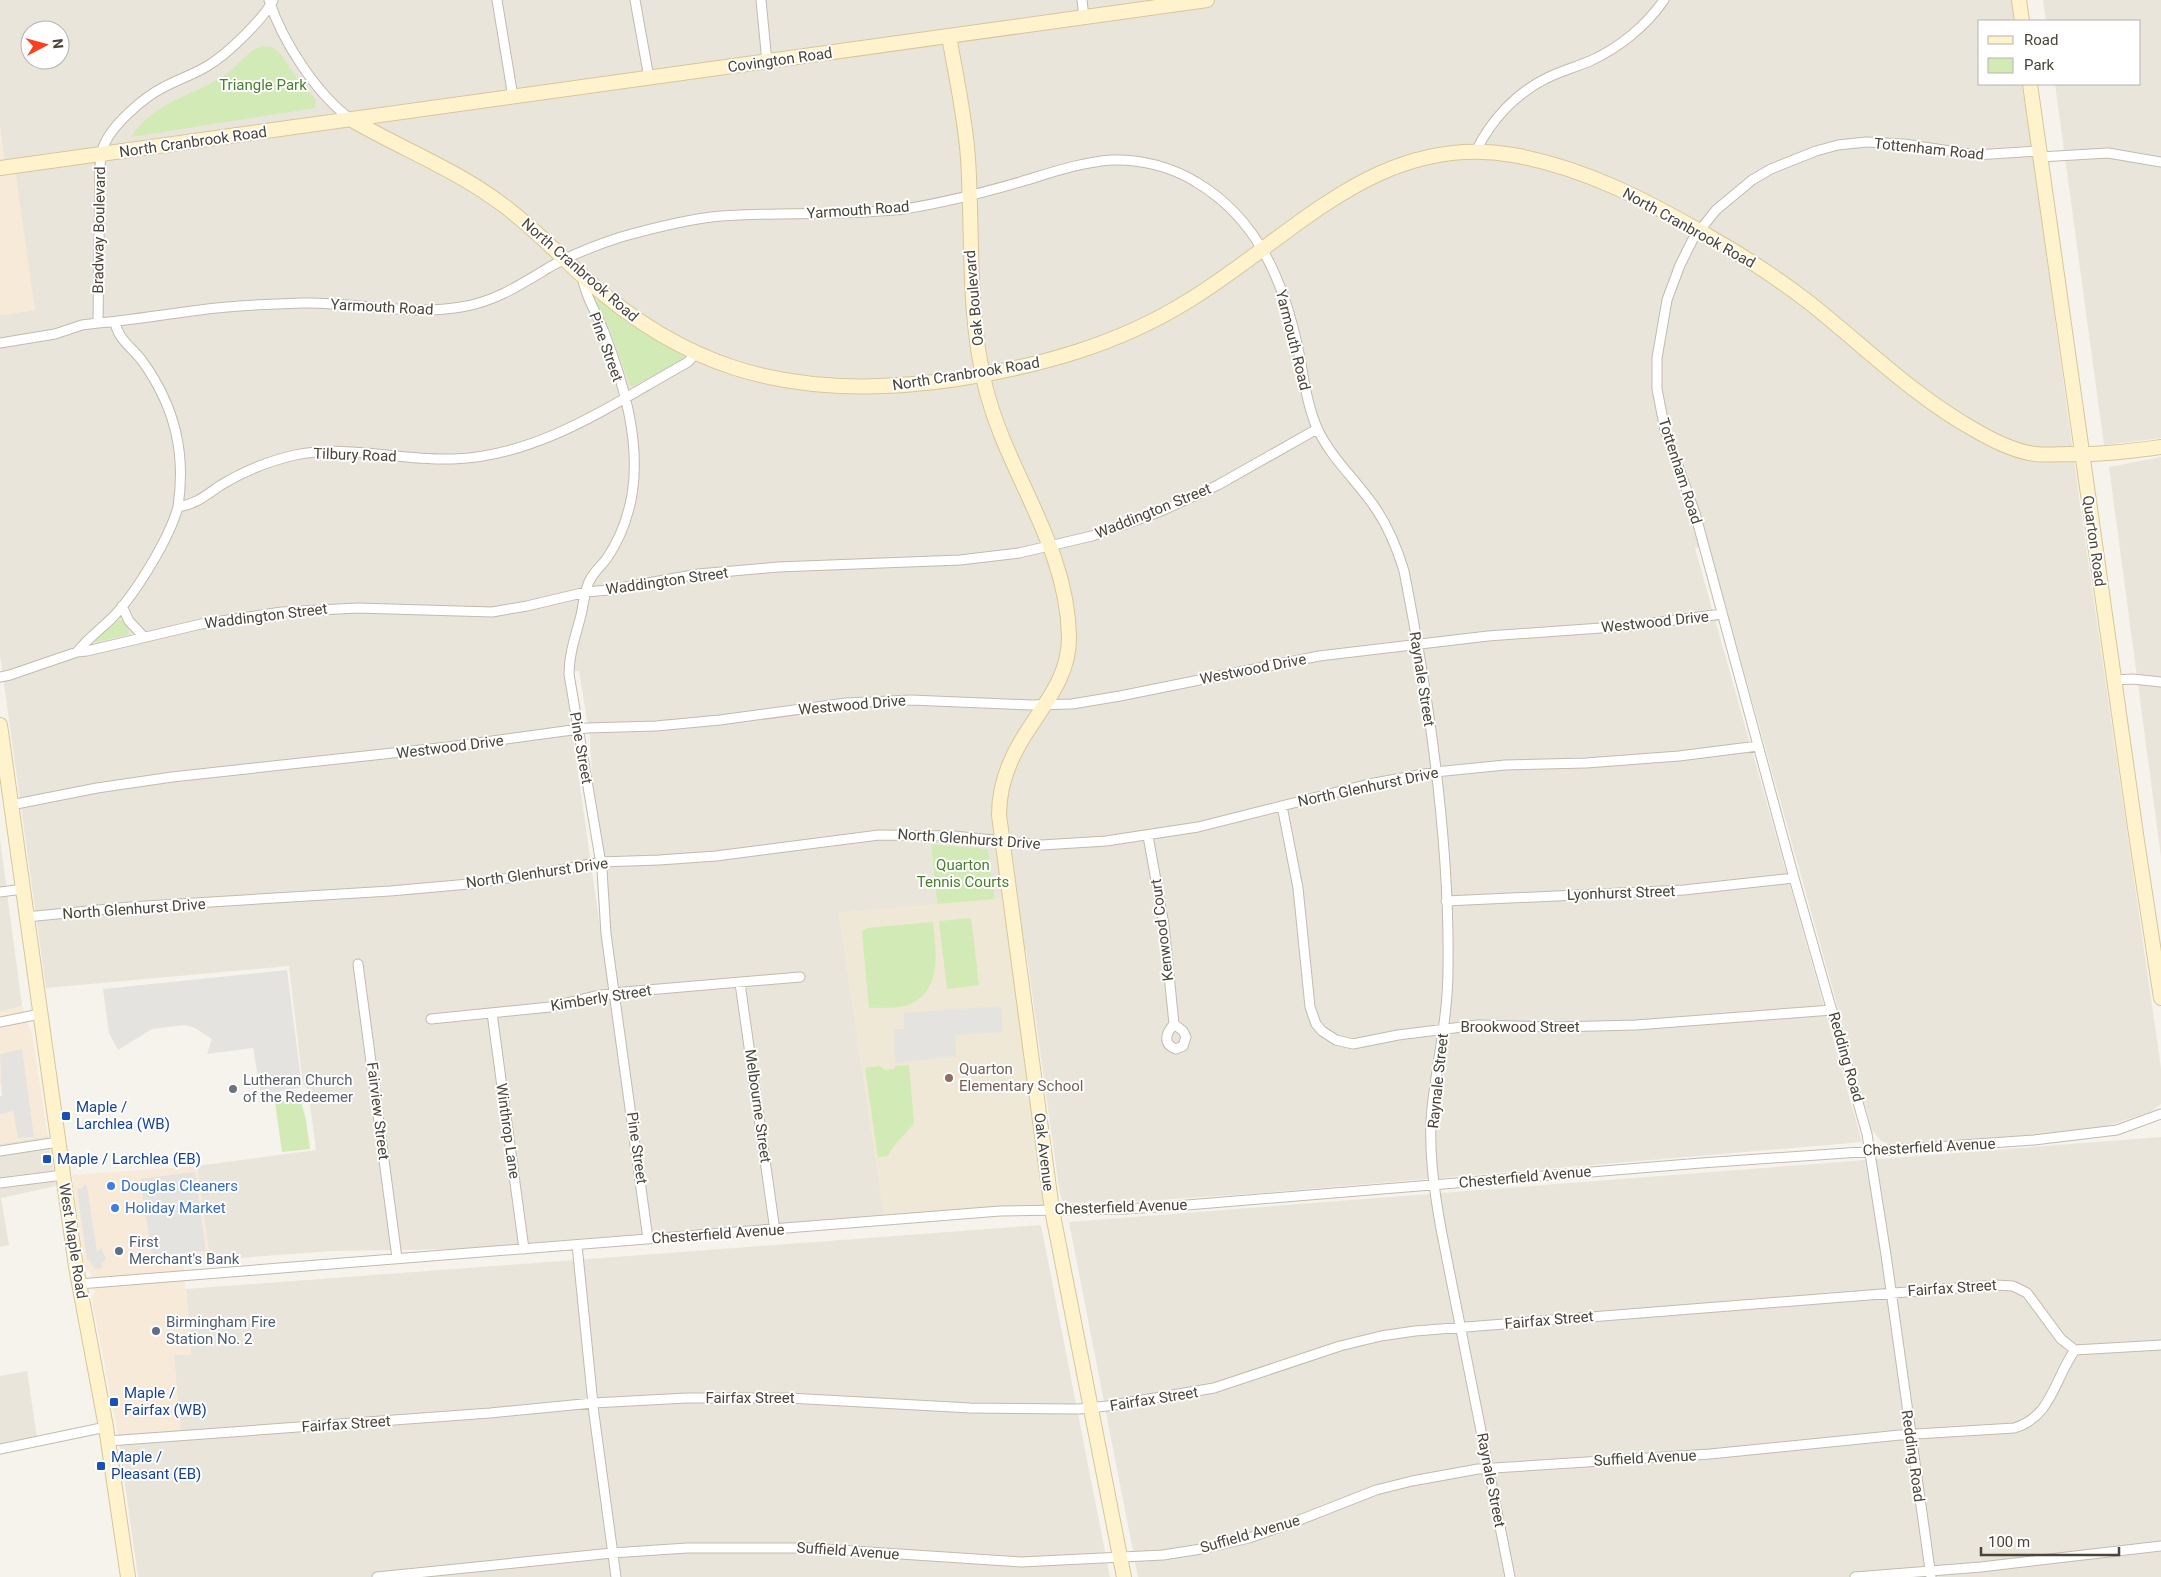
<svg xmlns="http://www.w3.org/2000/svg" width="2161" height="1577" viewBox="0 0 2161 1577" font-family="Roboto,sans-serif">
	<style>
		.residential { fill: #eae5da; fill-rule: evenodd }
		.commercial { fill: #f7ead8 }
		.education { fill: #efe8d6 }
		.green { fill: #d2eab5 }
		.parking { fill: #e5e3e0 }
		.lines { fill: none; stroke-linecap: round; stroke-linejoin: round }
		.street-casing { stroke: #c2bbae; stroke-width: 11 }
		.secondary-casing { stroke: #d6c79b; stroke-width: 16 }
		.street { stroke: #fff; stroke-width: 9 }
		.secondary { stroke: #fff3cd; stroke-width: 14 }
		.education-dot { fill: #8d6e63; stroke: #fff; stroke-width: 2 }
		.worship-dot { fill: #6b7280; stroke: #fff; stroke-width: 2 }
		.transit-dot { fill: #1a4fb4; stroke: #fff; stroke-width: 2 }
		.shop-dot { fill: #3f7fe0; stroke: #fff; stroke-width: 2 }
		.service-dot { fill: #5c6f8a; stroke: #fff; stroke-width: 2 }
		.labels { text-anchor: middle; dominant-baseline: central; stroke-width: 4; stroke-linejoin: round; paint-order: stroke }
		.street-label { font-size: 15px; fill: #4b4439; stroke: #fff }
		.park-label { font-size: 15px; fill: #4a7f2a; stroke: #fff }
		.education-label { font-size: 15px; fill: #785e54; stroke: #fff; text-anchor: start }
		.worship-label { font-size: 15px; fill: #5b616d; stroke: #fff; text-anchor: start }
		.transit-label { font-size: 15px; fill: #164399; stroke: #fff; text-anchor: start }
		.shop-label { font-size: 15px; fill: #366cbe; stroke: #fff; text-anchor: start }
		.service-label { font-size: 15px; fill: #4e5e75; stroke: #fff; text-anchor: start }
	</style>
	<rect width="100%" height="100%" fill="#f6f3ec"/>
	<!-- residential -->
	<path class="residential" d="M0,0H2012L2015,21H1980V84H2023L2080,504L2161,1068V1104L2150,1112L2101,1128L2072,1132L1892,1145L1881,1141L1872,1130L1709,546L1695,548L1862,1142L1262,1193L1127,1202L1064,1203L1060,1195L1026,950L1016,949L1008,897L995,899L988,849L931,844L937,904L839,913L885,1220L589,1238L461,1249L333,1251L210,1260L197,1166L316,1150L308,1089L303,1085L289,966L46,988L0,655V315L35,310L5,164L0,127ZM30,30H60V60H30ZM579,671L590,738L600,928L564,672Z
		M2043,0H2161V438L2104,445L2055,84H2140V21H2046Z
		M2161,457V857L2109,467Z
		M0,839L22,1006L0,1012Z
		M48,1136L56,1186L1,1198L9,1245L0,1247V1144Z
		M2161,1137V1577H1138L1069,1222Z
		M1041,1225L1110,1577H138L118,1434L180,1430L174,1355L191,1354L186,1289Z
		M27,1371L37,1437L0,1444V1376Z"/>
	<!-- commercial -->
	<path class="commercial" d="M0,127L5,163L16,175L35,310L0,315Z
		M22,1006L32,1035L48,1136L0,1144V1096H2L0,1081V1012Z
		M197,1166L210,1260L183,1263L191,1355H174L180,1431L118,1434L92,1300L95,1292L92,1275L85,1268L72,1175Z"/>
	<!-- education -->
	<path class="education" d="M1009,897L1052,1207L885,1220L839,913Z"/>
	<!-- green -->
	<path class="green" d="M262,46L272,47L279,52L297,78L316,100L315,108L131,137C157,99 191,98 226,74C238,65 248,51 262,46Z
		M599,300L629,324L683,353L684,357L679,362L633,386H630L610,330L596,302Z
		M119,620C125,620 129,626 129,633L127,635L96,642V639Z
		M931,844L988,849L995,899L937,904Z
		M971,918L979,985L947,989L939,921Z
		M933,922C936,952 943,991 908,1005C897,1009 881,1007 869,1008L862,932L867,928Z
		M909,1065L914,1123C906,1135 894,1142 888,1156L878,1157L865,1068L880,1066L885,1070L895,1069V1066Z
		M301,1101L306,1120L310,1149L282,1152L275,1102Z"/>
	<!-- parking -->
	<path class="parking" d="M287,970L302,1087L261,1095L253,1048L207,1054L212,1039L195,1028L185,1025L152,1029L118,1050L109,1033L103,989Z
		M1001,1006L1003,1032L955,1035L956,1056L895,1063L894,1029H904V1013Z
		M22,1049L34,1137L18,1138L13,1111L0,1114V1096H2L0,1054Z
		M195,1172L206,1251L152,1256L140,1179Z
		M85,1184L87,1186L97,1252L101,1248L106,1259L101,1264L103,1268L95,1269L89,1260H87L77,1189H81Z"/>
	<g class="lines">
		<defs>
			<path id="street" d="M269,0C282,41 317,95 352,120
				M497,0L513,97
				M635,0L649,78
				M761,0L767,62
				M1082,0L1084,18
				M1476,151C1491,120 1516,93 1547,78C1561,71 1576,67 1590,61C1619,48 1646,26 1664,0
				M2040,157L2108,153L2161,162
				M582,275C585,296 596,312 604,332C623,381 641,441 632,495C628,517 620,539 607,558C602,565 595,571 591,578C584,589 584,603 581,615C576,635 569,653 569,674L602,870L606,934L648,1239
				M115,322C118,340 133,348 143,362C175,407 186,453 178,507
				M98,323C132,320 166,314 200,310C234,305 269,304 303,303C356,302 409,316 461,307C494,302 520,285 548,268C569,256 596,245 621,237C653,228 688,219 721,216C782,212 843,216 904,209C943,203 982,193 1020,182C1050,173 1081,162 1112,160C1141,159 1172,167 1196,182C1259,219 1285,285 1299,353C1304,379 1307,406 1318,430C1332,459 1356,480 1374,506C1388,526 1397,548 1404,571C1429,698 1450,840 1448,969C1448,1016 1437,1062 1432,1108C1428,1148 1434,1190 1441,1229L1510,1577
				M0,343L55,334L82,325L98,323L100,167C100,161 101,154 103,148C110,126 144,97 164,87C179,79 195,74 209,65C227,54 264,19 273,0
				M122,606L129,621L144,637
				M77,652C87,639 101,629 113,617C136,593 169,539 178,507C197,504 206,495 221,485C244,471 269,461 295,455C347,444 401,461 453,459C541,456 614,403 688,362L696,353
				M0,677L10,675L77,652L87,651L201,624L282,612L357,608L492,612L527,606L586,592L609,590L698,574L778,567L960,560L1019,553L1092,536L1159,512L1218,485L1317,429
				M2114,680L2133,679L2161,682
				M11,805L97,788L172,777L448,747L587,728L656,726L720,720L846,703L911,700L1031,705L1072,704L1120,696L1319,656L1488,636L1629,626L1722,614
				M1282,806L1298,888L1310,1007L1316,1024L1322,1031L1336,1040L1353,1044L1398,1035L1478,1025L1555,1027L1636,1025L1832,1010
				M1148,836L1164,925L1174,1024C1166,1033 1162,1044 1176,1049L1183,1046L1186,1037L1183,1031L1174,1024
				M0,892L23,889
				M1446,901L1684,890L1794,878
				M26,917L129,907L390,891L469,884L555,871L600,862L659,860L716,856L879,835L954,836L1042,845L1106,841L1198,827L1369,784L1435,772L1505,765L1586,763L1679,756L1758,746
				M358,964L397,1258
				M740,983L775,1231
				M492,1013L524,1249
				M431,1019L550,1007L595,996L624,992L800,977
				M0,1022L40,1014
				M0,1151L58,1142
				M0,1183L63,1175
				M577,1245L594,1414L616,1577
				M79,1284L1000,1211L1124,1209L1175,1206L1701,1163L2034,1140L2117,1130L2161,1114
				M108,1441L490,1413L593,1403L687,1398H789L970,1408L1079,1409L1107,1406L1214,1388L1340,1346L1381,1336L1415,1331L1995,1285L2013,1286L2027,1293L2061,1339L2075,1350L2161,1345
				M0,1449L106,1427
				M377,1577L612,1553L687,1548H808L1021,1562L1163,1555L1201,1549L1249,1538L1292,1523L1376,1490L1412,1481L1478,1469L1710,1454L1900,1435L2014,1428C2052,1417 2054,1379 2075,1350
				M1855,1577L1981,1567L2161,1546
				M1931,1577L1886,1255L1867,1134L1794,878L1695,513L1665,430L1657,389V358L1667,300L1680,265L1693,239L1716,210L1752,180L1771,169L1816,151L1838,145L1866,142L1904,144L1976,155L2039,151"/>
			<path id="secondary" d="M2019,0L2022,21
				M949,36C956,77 965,116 968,158C973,234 967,310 985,385C1006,473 1067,543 1069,636C1070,677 1043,705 1023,738C1008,762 999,787 999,815L1052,1210L1124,1577
				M2030,84L2137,841L2161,998
				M352,120C402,149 457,170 503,205C534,228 559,255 587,280C631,319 679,350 735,368C807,391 883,390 957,379C1040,366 1117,345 1188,301C1292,238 1378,131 1513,155C1583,167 1648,201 1710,237C1745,257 1779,279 1811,304C1865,347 1913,395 1973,429C1990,439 2009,449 2029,453C2042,456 2056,454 2070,454C2101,455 2130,451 2161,447
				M0,168L1207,0
				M0,725L76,1267L106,1427L128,1577"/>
		</defs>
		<!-- street casing -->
		<use href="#street" class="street-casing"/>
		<!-- secondary casing -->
		<use href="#secondary" class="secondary-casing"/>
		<!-- street -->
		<use href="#street" class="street"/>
		<!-- secondary -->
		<use href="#secondary" class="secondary"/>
	</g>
	<!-- markers -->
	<circle class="education-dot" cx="949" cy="1078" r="5"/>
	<circle class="worship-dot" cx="233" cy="1089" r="5"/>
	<g class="transit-dot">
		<rect x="61" y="1111" width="10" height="10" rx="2.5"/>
		<rect x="42" y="1154" width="10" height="10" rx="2.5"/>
		<rect x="109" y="1397" width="10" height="10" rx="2.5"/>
		<rect x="96" y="1461" width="10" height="10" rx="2.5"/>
	</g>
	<g class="shop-dot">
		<circle cx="111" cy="1186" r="5"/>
		<circle cx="115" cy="1208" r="5"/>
	</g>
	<g class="service-dot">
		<circle cx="119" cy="1251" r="5"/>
		<circle cx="156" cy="1331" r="5"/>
	</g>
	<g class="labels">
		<!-- street labels -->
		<g class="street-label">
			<text transform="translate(780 60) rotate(-8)">Covington Road</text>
			<text transform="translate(193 142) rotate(-8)">North Cranbrook Road</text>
			<text transform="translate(1929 149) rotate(6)">Tottenham Road</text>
			<text transform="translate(858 210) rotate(-4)">Yarmouth Road</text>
			<text transform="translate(1689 228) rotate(29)">North Cranbrook Road</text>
			<text transform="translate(99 230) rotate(-89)">Bradway Boulevard</text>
			<text transform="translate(580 270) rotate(41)">North Cranbrook Road</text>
			<text transform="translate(974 298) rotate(-95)">Oak Boulevard</text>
			<text transform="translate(382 307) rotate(3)">Yarmouth Road</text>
			<text transform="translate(1293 340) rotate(76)">Yarmouth Road</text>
			<text transform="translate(606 347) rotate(70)">Pine Street</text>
			<text transform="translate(966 374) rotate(-9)">North Cranbrook Road</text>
			<text transform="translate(355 455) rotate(2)">Tilbury Road</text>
			<text transform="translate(1680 471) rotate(72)">Tottenham Road</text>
			<text transform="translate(1153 511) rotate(-22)">Waddington Street</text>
			<text transform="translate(2094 541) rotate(82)">Quarton Road</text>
			<text transform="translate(667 581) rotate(-8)">Waddington Street</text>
			<text transform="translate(266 616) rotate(-7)">Waddington Street</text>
			<text transform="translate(1655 622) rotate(-6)">Westwood Drive</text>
			<text transform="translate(1253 669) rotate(-11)">Westwood Drive</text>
			<text transform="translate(1422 679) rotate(81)">Raynale Street</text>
			<text transform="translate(852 705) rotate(-5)">Westwood Drive</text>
			<text transform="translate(450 747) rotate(-7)">Westwood Drive</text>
			<text transform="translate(581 748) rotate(80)">Pine Street</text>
			<text transform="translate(1368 787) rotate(-12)">North Glenhurst Drive</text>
			<text transform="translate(969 839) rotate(4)">North Glenhurst Drive</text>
			<text transform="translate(537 873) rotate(-8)">North Glenhurst Drive</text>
			<text transform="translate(1621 893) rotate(-2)">Lyonhurst Street</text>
			<text transform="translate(134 909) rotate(-4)">North Glenhurst Drive</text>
			<text transform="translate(1162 930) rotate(-97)">Kenwood Court</text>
			<text transform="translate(601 998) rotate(-9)">Kimberly Street</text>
			<text x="1520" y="1027">Brookwood Street</text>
			<text transform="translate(1846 1057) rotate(74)">Redding Road</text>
			<text transform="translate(1438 1081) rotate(-84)">Raynale Street</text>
			<text transform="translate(758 1106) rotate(82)">Melbourne Street</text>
			<text transform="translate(378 1111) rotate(83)">Fairview Street</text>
			<text transform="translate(508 1131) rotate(82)">Winthrop Lane</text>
			<text transform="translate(1929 1147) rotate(-3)">Chesterfield Avenue</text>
			<text transform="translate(637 1148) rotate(82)">Pine Street</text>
			<text transform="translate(1044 1152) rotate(83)">Oak Avenue</text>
			<text transform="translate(1525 1177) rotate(-5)">Chesterfield Avenue</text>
			<text transform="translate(1121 1207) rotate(-2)">Chesterfield Avenue</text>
			<text transform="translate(718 1234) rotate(-4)">Chesterfield Avenue</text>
			<text transform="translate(73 1241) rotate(81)">West Maple Road</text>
			<text transform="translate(1952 1288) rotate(-4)">Fairfax Street</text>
			<text transform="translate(1549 1320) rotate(-5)">Fairfax Street</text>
			<text x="750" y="1398">Fairfax Street</text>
			<text transform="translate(1154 1399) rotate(-9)">Fairfax Street</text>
			<text transform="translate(346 1424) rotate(-4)">Fairfax Street</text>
			<text transform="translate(1913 1456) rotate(82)">Redding Road</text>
			<text transform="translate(1645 1458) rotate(-3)">Suffield Avenue</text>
			<text transform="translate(1491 1480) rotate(79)">Raynale Street</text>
			<text transform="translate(1250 1534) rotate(-16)">Suffield Avenue</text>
			<text transform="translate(848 1551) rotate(4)">Suffield Avenue</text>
		</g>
		<!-- park labels -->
		<g class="park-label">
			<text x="263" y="85">Triangle Park</text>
			<text x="963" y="865">Quarton<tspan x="963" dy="17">Tennis Courts</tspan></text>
		</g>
		<!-- education labels -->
		<g class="education-label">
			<text x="959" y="1069">Quarton<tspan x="959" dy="17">Elementary School</tspan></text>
		</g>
		<!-- worship labels -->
		<g class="worship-label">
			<text x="243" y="1080">Lutheran Church<tspan x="243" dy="17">of the Redeemer</tspan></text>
		</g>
		<!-- transit labels -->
		<g class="transit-label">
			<text x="76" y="1107">Maple /<tspan x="76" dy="17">Larchlea (WB)</tspan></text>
			<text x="57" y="1159">Maple / Larchlea (EB)</text>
			<text x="124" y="1393">Maple /<tspan x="124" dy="17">Fairfax (WB)</tspan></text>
			<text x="111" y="1457">Maple /<tspan x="111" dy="17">Pleasant (EB)</tspan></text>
		</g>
		<!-- shop labels -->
		<g class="shop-label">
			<text x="121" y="1186">Douglas Cleaners</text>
			<text x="125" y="1208">Holiday Market</text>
		</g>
		<!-- service labels -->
		<g class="service-label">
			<text x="129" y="1242">First<tspan x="129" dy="17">Merchant's Bank</tspan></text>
			<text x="166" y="1322">Birmingham Fire<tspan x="166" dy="17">Station No. 2</tspan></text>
		</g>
	</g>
	<!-- legend -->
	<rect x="1978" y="20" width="162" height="65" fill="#ffffff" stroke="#b7b4b0"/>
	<rect x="1988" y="36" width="25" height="8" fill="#fff3cd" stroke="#b7b4b0"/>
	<text x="2024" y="45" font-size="15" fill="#4b4439">Road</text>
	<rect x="1988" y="58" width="25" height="15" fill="#d2eab5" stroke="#b7b4b0"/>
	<text x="2024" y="70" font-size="15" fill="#4b4439">Park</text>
	<!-- north arrow -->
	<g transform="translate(45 45) rotate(84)"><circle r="24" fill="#ffffff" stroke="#b7b4b0"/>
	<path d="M0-4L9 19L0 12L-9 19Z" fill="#fc3f1d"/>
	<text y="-8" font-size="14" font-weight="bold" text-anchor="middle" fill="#4b4439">N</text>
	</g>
	<!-- scale -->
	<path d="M1981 1547v8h138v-8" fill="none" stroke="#4b4439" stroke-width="2.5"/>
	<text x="1988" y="1547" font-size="15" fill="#4b4439" stroke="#ffffff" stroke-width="4" paint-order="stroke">100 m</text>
</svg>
